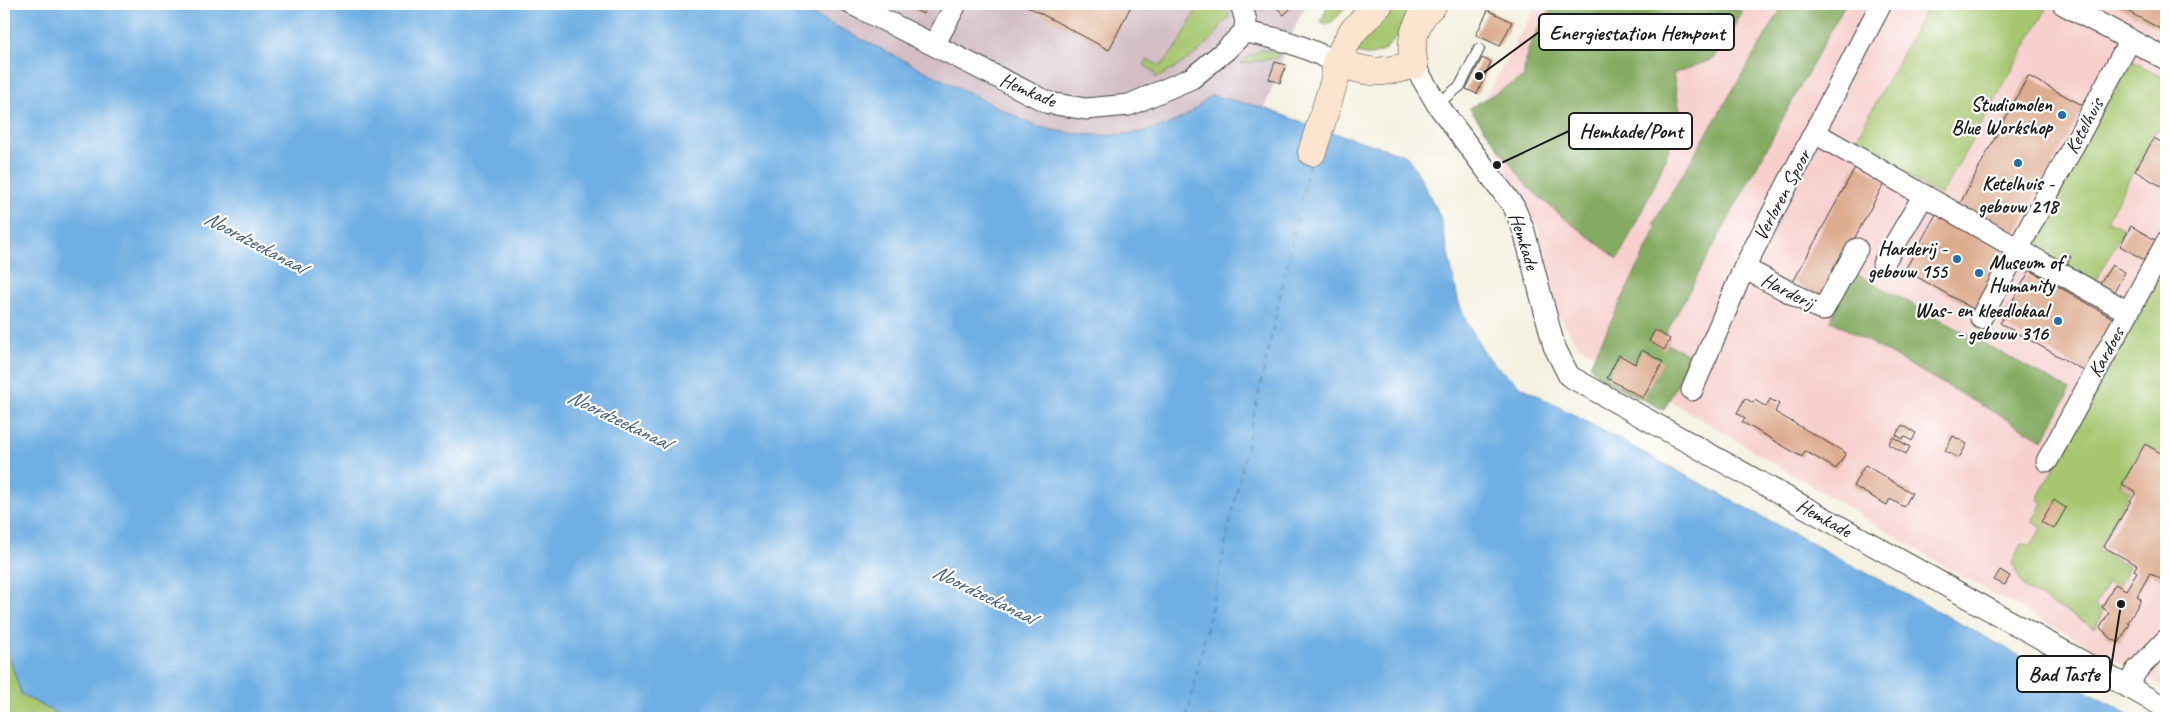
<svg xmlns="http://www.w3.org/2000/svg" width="2170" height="722" viewBox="0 0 2170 722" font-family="Caveat,sans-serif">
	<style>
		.built { fill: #f7d0ce }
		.industrial { fill: #d2bec4 }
		.green { fill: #a6c66f; stroke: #617146 }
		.forest { fill: #84ab62; stroke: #50643f }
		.water { fill: #6fafe3; stroke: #466680 }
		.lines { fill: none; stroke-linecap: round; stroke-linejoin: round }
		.ferry { stroke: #415e76; stroke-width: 1; stroke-dasharray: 6 5; stroke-linecap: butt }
		.building { fill: #ddac8f }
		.service-casing { stroke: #3c3c3a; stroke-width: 12 }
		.minor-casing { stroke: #3c3c3a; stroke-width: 23 }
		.secondary-casing { stroke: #3c3c3a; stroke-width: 29 }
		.service { stroke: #fff; stroke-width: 10 }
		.minor { stroke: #fff; stroke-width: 21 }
		.secondary { stroke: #fce5cf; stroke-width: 28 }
		.poi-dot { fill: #1f6fb2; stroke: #fff; stroke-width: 2 }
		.labels { text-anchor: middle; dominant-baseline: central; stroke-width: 4.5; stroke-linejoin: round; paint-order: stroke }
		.street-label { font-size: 20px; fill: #1c1c1c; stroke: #fff }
		.poi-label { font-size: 20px; font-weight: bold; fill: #1c1c1c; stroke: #fff; text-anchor: end }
		.water-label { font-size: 21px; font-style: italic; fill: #415e76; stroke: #fff }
		.leader { fill: none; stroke: #1c1c1c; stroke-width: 2 }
		.callout-dot { fill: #1c1c1c; stroke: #fff; stroke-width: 2 }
		.callout { fill: #fff; stroke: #1c1c1c; stroke-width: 2 }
		.callout-label { font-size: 21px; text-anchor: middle; font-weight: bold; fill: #1c1c1c }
	</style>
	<rect width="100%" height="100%" fill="#fff"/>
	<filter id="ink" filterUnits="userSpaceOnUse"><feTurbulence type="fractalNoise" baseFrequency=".02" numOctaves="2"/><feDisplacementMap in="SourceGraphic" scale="10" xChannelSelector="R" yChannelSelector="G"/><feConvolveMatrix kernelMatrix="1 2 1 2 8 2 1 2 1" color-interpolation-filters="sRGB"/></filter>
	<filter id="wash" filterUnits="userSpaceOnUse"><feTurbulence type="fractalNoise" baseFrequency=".0096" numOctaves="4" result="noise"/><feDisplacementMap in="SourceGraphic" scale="20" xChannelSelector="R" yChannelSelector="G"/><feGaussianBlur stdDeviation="1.12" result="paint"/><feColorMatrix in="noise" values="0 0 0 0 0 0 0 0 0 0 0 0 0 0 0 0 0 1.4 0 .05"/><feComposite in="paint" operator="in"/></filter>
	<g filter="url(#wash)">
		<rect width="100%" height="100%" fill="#f4f1e1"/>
		<!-- built -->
		<path class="built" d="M1537,4H2166V688L1961,576L1578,345L1558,315L1538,226L1515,191L1480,108Z"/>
		<!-- industrial -->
		<path class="industrial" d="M715,4H1307L1298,19L1246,157L1129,227Z"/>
		<!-- green -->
		<path class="green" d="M1200,4H1229L1228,20L1222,23C1211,48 1179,66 1156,78L1153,71L1144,65L1147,60L1161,66L1178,45Z
			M1328,4H1350L1329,25L1321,22Z
			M1393,4H1417C1403,25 1387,67 1355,52L1384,11Z
			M1929,4H2035L2046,10L1941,195L1852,147Z
			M1261,50L1272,51L1278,54L1277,58L1240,64L1251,55Z
			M2129,59L2166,79V134L2157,129L2107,220L2124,229L2088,294L2021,257Z
			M2166,260V461L2141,447L2120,485L2130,491L2098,550L2129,567L2118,587L2108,582L2095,606L2103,611L2095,628L2024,588L2012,563L2021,544L2031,545L2042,527L2032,522L2042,503L2037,499Z
			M4,641L21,694L64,718H4Z"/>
		<!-- forest -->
		<path class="forest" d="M1555,4H1617L1627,7L1629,4H1723L1743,12L1713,59L1673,74L1681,116L1656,182L1618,259L1561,216L1528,187L1469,108L1524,77C1523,50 1539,25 1555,4Z
			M1784,4H1845L1662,341L1691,356L1664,410L1600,378L1590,365L1657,227L1653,224Z
			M1855,273L2070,390L2043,440L1830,320Z"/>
		<!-- water -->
		<path class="water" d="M4,4H791L1035,126C1083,138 1135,141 1180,119C1192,113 1201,103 1211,95L1261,107L1318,128L1406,155L1419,175L1440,217L1459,304L1467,323L1484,352L1494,364L1520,386L2135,718H64L21,694L4,641Z"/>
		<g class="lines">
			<!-- ferry -->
			<path class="ferry" d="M1187,718L1309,165"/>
		</g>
		<g id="blocks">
			<!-- building -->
			<path class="building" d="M903,4H928L923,14Z
				M1023,4H1132L1109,50Z
				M1273,4H1295L1284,15Z
				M2114,4H2166V32Z
				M1488,10L1512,22L1500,46L1476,35Z
				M1482,58L1491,62L1477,94L1466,89Z
				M1275,62L1286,65L1280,83L1269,79Z
				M2028,76L2084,106L2013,239L1957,209Z
				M2154,138L2166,145V189L2135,171Z
				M1857,164L1886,180L1822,298L1793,282Z
				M1939,209L2009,248L1975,310L1905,270Z
				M2131,226L2157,241L2146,261L2120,246Z
				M2064,253L2071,257L2065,268L2058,264Z
				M2112,265L2125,272L2110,300L2094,292Z
				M2030,270L2116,320L2086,372L2000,323Z
				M1655,330L1670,339L1664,350L1649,341Z
				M1642,350L1663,362L1643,398L1607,378L1619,355L1635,364Z
				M1745,398L1753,403L1755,400L1766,407L1770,399L1779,404L1775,412L1846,453L1836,469L1805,451L1802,457L1742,422L1745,418L1737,413Z
				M1902,425L1916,433L1912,441L1904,436L1903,439L1896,435Z
				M1953,436L1967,444L1959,458L1945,451Z
				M1893,437L1910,447L1906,454L1888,444Z
				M2145,444L2166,456V582L2150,573L2137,596L2141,599L2128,623L2130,624L2119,643L2106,635V633L2100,628L2109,612L2102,607L2115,584L2126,590L2137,572L2134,570L2137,565L2104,547L2136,492L2122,484Z
				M1865,465L1912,493L1904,507L1890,499L1887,505L1853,486Z
				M2054,500L2066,508L2054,529L2041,522Z
				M2000,570L2010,576L2005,585L1994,580Z"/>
		</g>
	</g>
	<g filter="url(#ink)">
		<use href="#blocks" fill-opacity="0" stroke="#3c3c3a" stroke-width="1"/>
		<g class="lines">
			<defs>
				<path id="service" d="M1437,104L1460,86L1479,49"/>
				<path id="minor" d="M852,4L1049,103L1086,109L1129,105L1192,78L1226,50L1244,32
					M1241,4L1246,21L1244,32
					M2063,4L2166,59
					M1244,32C1280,38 1303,46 1336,62
					M934,45L956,4
					M1414,65L1437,104L1514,207L1524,231L1554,346L1569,376L2166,708
					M1815,133L2128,312
					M1883,264L1924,195
					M1744,268L1823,310L1857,249
					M1981,318L2130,40
					M1692,390L1744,268L1881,4
					M2047,461L2166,243
					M2128,687L2136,671L2166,640"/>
				<path id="secondary" d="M1336,62C1372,74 1378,74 1414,65C1409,42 1415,20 1433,4
					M1312,152L1335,79L1336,62L1352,32L1379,4"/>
			</defs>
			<!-- service casing -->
			<use href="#service" class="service-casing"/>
			<!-- minor casing -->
			<use href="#minor" class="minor-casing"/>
			<!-- secondary casing -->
			<use href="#secondary" class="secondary-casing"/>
			<!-- service -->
			<use href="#service" class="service"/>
			<!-- minor -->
			<use href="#minor" class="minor"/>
			<!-- secondary -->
			<use href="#secondary" class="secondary"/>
		</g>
	</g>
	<!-- markers -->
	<g class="poi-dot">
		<circle cx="2062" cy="115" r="5"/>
		<circle cx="2018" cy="163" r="5"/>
		<circle cx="1957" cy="259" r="5"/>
		<circle cx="1979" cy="273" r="5"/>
		<circle cx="2058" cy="321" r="5"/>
	</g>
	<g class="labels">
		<!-- street labels -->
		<g class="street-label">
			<text transform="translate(1028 90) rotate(23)">Hemkade</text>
			<text transform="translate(2084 126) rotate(-62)">Ketelhuis</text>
			<text transform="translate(1782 195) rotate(-62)">Verloren Spoor</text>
			<text transform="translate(1524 241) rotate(72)">Hemkade</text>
			<text transform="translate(1788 291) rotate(27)">Harderij</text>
			<text transform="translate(2106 352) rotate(-61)">Kardoes</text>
			<text transform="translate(1824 518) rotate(29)">Hemkade</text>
		</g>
		<!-- poi labels -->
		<g class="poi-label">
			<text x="2052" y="104">Studiomolen<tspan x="2052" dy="23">Blue Workshop</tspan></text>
			<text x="2018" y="183" text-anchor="middle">Ketelhuis -<tspan x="2018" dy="23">gebouw 218</tspan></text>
			<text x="1947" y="248">Harderij -<tspan x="1947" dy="23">gebouw 155</tspan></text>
			<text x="1989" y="262" text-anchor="start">Museum of<tspan x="1989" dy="23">Humanity</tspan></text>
			<text x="2048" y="310">Was- en kleedlokaal<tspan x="2048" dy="23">- gebouw 316</tspan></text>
		</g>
		<!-- water labels -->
		<g class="water-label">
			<text transform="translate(255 242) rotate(28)">Noordzeekanaal</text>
			<text transform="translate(619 419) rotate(26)">Noordzeekanaal</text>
			<text transform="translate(984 594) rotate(26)">Noordzeekanaal</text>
		</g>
	</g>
	<!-- callouts -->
	<path class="leader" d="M1479 76L1539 32M1497 165L1569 131M2121 604L2110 674"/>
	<g class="callout-dot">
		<circle cx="1479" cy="76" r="5"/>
		<circle cx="1497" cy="165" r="5"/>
		<circle cx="2121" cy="604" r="5"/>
	</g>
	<g class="callout">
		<rect x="1539" y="14" width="195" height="36" rx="5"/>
		<rect x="1569" y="113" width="123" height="36" rx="5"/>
		<rect x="2017" y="656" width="93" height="36" rx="5"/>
	</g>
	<g class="callout-label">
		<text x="1637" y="40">Energiestation Hempont</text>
		<text x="1631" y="138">Hemkade/Pont</text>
		<text x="2064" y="681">Bad Taste</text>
	</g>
	<!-- margin -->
	<rect width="2170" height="722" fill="none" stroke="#fff" stroke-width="20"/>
</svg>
